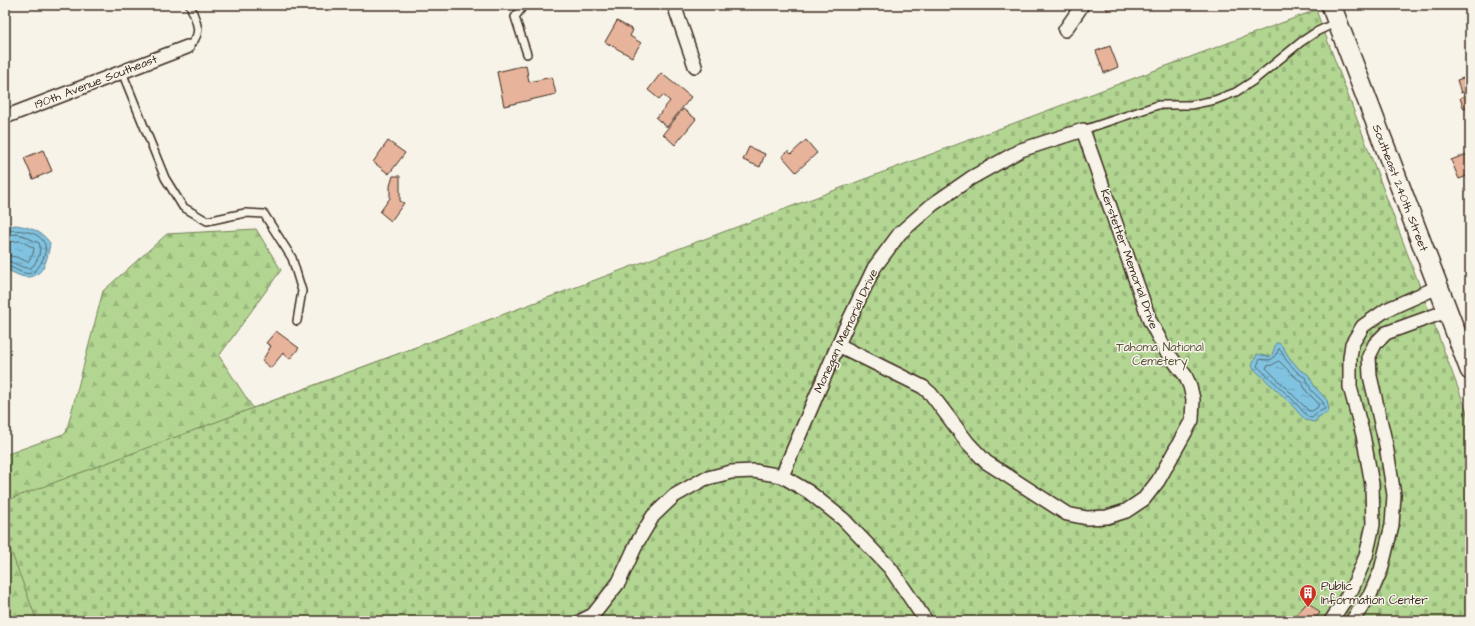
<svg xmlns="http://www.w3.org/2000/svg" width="1475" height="626" viewBox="0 0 1475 626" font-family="'Architects Daughter',sans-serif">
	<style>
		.forest { fill: url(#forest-firs); stroke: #768058 }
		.cemetery { fill: url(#cemetery-stones); stroke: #768058 }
		.water { fill: url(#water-ripples); stroke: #648693 }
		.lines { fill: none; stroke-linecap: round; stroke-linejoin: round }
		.shore { stroke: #57676c; stroke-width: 1 }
		.building { fill: #e7b39b; stroke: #3b2a1e }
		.service-casing { stroke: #3b2a1e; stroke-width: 10 }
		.minor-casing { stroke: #3b2a1e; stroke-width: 16 }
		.secondary-casing { stroke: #3b2a1e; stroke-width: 22 }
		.service { stroke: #f7f3e8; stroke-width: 7 }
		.minor { stroke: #f7f3e8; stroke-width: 13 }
		.secondary { stroke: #f7f3e8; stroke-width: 19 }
		.labels { text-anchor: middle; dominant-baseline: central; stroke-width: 3; stroke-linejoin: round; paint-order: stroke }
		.street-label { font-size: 12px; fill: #3b2a1e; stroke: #f7f3e8 }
		.park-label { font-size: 12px; fill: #59553b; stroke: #f7f3e8 }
		.poi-label { font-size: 12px; fill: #3b2a1e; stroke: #f7f3e8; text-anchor: start }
	</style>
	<defs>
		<pattern id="forest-firs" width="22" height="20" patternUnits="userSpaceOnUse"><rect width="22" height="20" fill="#b2d691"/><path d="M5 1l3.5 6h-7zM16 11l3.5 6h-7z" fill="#9ab87d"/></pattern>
		<pattern id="cemetery-stones" width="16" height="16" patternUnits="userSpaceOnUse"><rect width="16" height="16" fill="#b2d691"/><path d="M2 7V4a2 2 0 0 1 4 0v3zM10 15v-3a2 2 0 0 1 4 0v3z" fill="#9ab87d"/></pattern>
		<pattern id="water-ripples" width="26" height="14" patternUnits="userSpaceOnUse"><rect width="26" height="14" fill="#80c3e1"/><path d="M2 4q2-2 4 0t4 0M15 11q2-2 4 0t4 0" fill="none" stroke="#6a9fb6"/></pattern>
	</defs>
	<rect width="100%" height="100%" fill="#f7f3e8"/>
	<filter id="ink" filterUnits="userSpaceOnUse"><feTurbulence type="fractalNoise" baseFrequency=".025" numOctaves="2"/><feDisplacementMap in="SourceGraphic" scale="8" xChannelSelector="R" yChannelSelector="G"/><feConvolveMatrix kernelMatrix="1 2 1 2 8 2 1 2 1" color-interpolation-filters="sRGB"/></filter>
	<g filter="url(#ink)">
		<!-- forest -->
		<path class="forest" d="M256,229L281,270L219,356L253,408L540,301L151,621H5V455L66,433L103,291L167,234Z"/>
		<!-- cemetery -->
		<path class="cemetery" d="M1316,10L1470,420V621H37L5,535V501Z"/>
		<!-- water -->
		<path class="water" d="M16,225C29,227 42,231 50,243C48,257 44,279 25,277C18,276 12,271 5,270V227Z
			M1276,343H1279L1283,347L1289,357L1300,370L1308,374L1315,387L1327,400L1329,409L1328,412L1320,416L1314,422L1305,420L1289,402L1253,368L1252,365L1257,354L1269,357L1272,355Z"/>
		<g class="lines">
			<!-- shore -->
			<path class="shore" d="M5,231C24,228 56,234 42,261C40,265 36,271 32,273C22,276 14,266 5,266
				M5,236L16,234L22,235L39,243L40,246L39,256L34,265L30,268C21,269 14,261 5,261
				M5,242L21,241L34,248L33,254L28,262L16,257L5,255
				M1279,349L1281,351L1286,360L1298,373L1306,378L1311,390L1323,402L1325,409L1318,412L1312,418L1308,417L1292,399L1257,366L1260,359C1274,361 1272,360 1279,349Z
				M1279,361L1295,377L1301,381L1307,392L1318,403V407L1312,411H1309L1266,368L1267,366L1272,365Z"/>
		</g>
		<!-- building -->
		<path class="building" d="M1105,5H1120V6L1107,10Z
			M617,21L633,30L630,36L641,43L632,57L605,42Z
			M1110,46L1118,67L1104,73L1096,51Z
			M526,65L529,82L552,77L556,94L504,106L497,72Z
			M661,73L691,97L667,127L656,118L670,101L663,95L659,99L648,90Z
			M1470,74V114H1469L1467,108L1464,109L1460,98L1464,96L1463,92L1461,93L1457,80L1467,77L1466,75Z
			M683,109L696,119L675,145L663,134Z
			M806,140L817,153L796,172L782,156L788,151L791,154Z
			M388,141L405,153L389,174L373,162Z
			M749,147L765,154L760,167L743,160Z
			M43,150L52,171L33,179L24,158Z
			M1470,153V175L1459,179L1451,160Z
			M393,176H400V201L404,203L391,221L380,212L390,198V186Z
			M276,331L299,348L290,359L283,353L271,368L262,361L271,346L266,343Z
			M1308,602L1320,613L1312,621H1290Z"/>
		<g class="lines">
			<defs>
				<path id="service" d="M524,5L515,17L527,54
					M187,47C205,34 196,22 190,5
					M122,72L165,178L183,207L207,221L245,213L264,214L292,258L302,291L297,321
					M1083,130L1158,105H1190L1215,100L1236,92L1253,81L1301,42L1316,32L1337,22"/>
				<path id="minor" d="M674,5L695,66
					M1065,30L1079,10L1082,5
					M5,117L187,47
					M782,476L844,331L874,268L900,233L932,205L971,178L1021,150L1083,130L1150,321L1166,351L1185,375L1190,386L1193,399L1192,420L1158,481L1144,499L1126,511L1107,517L1087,518L1067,514L986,462L968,443L931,394L923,387L838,345
					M581,621L593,615L619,582L637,543L653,516L674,496L704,479L731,472L754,471L782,476L809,492L843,519L890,568L926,621
					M1331,621L1352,589L1366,556L1373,525L1372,484L1363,435L1350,387V358L1352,344L1363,326L1386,310L1438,287
					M1352,621L1370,595L1381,570L1392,525L1394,495L1386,445L1370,376L1369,356L1375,344L1386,333L1447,311"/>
				<path id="secondary" d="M1331,5L1470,370"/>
			</defs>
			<!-- service casing -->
			<use href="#service" class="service-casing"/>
			<!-- minor casing -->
			<use href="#minor" class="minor-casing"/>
			<!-- secondary casing -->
			<use href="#secondary" class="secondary-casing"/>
			<!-- service -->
			<use href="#service" class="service"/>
			<!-- minor -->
			<use href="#minor" class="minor"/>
			<!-- secondary -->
			<use href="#secondary" class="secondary"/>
		</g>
	</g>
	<!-- icons -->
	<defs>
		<symbol id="building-pin" viewBox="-11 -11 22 30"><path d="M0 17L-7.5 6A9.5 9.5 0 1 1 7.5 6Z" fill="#c8321e" stroke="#f7f3e8"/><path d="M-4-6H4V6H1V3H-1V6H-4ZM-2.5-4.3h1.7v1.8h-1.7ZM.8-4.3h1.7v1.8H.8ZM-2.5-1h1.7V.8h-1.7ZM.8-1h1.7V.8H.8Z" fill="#fff"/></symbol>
	</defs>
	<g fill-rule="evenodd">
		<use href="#building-pin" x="1298" y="583" width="20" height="27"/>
	</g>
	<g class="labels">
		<!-- street labels -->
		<g class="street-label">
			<text transform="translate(96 82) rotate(-21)">190th Avenue Southeast</text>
			<text transform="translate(1400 188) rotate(69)">Southeast 240th Street</text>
			<text transform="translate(1129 259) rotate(70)">Kerstetter Memorial Drive</text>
			<text transform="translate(846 331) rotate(-65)">Monegan Memorial Drive</text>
		</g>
		<!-- park labels -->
		<g class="park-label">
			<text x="1160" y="347">Tahoma National<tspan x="1160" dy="14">Cemetery</tspan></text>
		</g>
		<!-- poi labels -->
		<g class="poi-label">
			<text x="1321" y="586">Public<tspan x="1321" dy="14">Information Center</tspan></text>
		</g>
	</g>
	<!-- margin -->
	<rect width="1475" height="626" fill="none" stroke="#f7f3e8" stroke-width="20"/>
	<rect x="10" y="10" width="1455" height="606" fill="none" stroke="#3b2a1e" stroke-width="1.5" filter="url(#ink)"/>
</svg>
